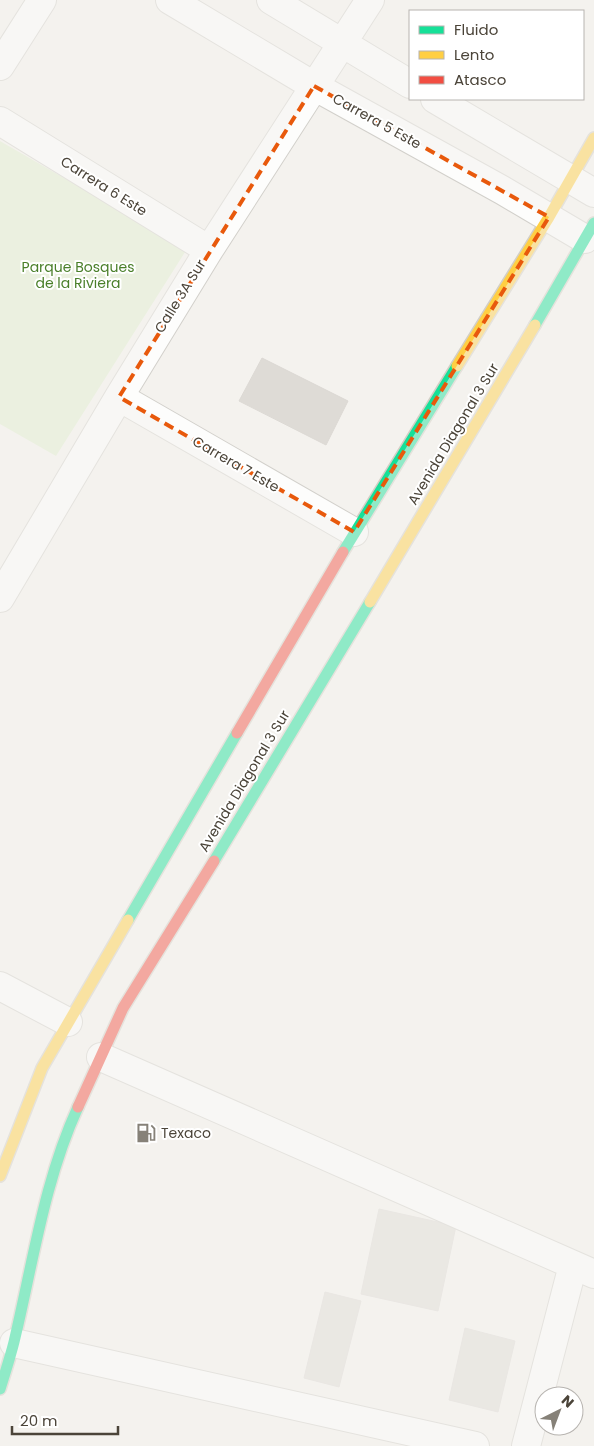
<svg xmlns="http://www.w3.org/2000/svg" width="594" height="1446" viewBox="0 0 594 1446" font-family="Poppins,sans-serif">
	<style>
		.green { fill: #e1eecf }
		.building { fill: #dedbd6; stroke: #dcd9d4 }
		.lines { fill: none; stroke-linecap: round; stroke-linejoin: round }
		.street-casing { stroke: #d2d0cb; stroke-width: 30 }
		.fast-casing { stroke: #d3cfc5; stroke-width: 14 }
		.slow-casing { stroke: #d3cfc5; stroke-width: 14 }
		.jam-casing { stroke: #d3cfc5; stroke-width: 14 }
		.street { stroke: #fdfdfc; stroke-width: 28 }
		.fast { stroke: #16e098; stroke-width: 11 }
		.slow { stroke: #ffcf43; stroke-width: 11 }
		.jam { stroke: #f24e42; stroke-width: 11 }
		.marked { fill: none; stroke: #e8590c; stroke-width: 4; stroke-dasharray: 10 6; stroke-linejoin: round }
		.labels { text-anchor: middle; dominant-baseline: central; stroke-width: 4; stroke-linejoin: round; paint-order: stroke }
		.street-label { font-size: 14px; fill: #4b4439; stroke: #fff }
		.park-label { font-size: 14px; fill: #4a7f2a; stroke: #fff }
		.poi-label { font-size: 14px; fill: #4b4439; stroke: #fff; text-anchor: start }
	</style>
	<rect width="100%" height="100%" fill="#f4f2ee"/>
	<!-- green -->
	<path class="green" d="M0,141L187,249L56,456L0,424Z"/>
	<!-- building -->
	<path class="building" d="M262,358L348,401L326,445L239,401Z
		M379,1209L456,1226L438,1311L361,1294Z
		M325,1292L361,1301L339,1387L304,1378Z
		M465,1328L515,1341L498,1412L449,1400Z"/>
	<g class="lines">
		<defs>
			<path id="street" d="M170,0L314,86L502,190L585,239
				M271,0L410,84
				M0,66L42,0
				M435,99L594,193
				M0,121L209,250
				M119,397L354,532
				M0,598L119,397L209,250L370,0
				M0,986L68,1022
				M101,1057L594,1274
				M14,1343L475,1446
				M526,1446L573,1265"/>
			<path id="fast" d="M535,325L594,223
				M343,552L457,366
				M214,861L370,602
				M128,920L237,733
				M0,1389C5,1373 10,1358 14,1342C33,1263 44,1181 78,1107"/>
			<path id="slow" d="M457,366L549,217L594,138
				M370,602L535,325
				M0,1176L42,1068L128,920"/>
			<path id="jam" d="M237,733L343,552
				M78,1107L123,1008L214,861"/>
		</defs>
		<!-- street casing -->
		<use href="#street" class="street-casing"/>
		<!-- fast casing -->
		<use href="#fast" class="fast-casing"/>
		<!-- slow casing -->
		<use href="#slow" class="slow-casing"/>
		<!-- jam casing -->
		<use href="#jam" class="jam-casing"/>
		<!-- street -->
		<use href="#street" class="street"/>
		<!-- fast -->
		<use href="#fast" class="fast"/>
		<!-- slow -->
		<use href="#slow" class="slow"/>
		<!-- jam -->
		<use href="#jam" class="jam"/>
	</g>
	<!-- marked area -->
	<path d="M0 0H594V1446H0ZM314,86L549,217L354,532L119,397Z" fill="#f4f2ee" fill-opacity=".55" fill-rule="evenodd"/>
	<path class="marked" d="M314,86L549,217L354,532L119,397Z"/>
	<!-- icons -->
	<defs>
		<symbol id="fuel-bare" viewBox="-9 -9 18 18"><path d="M-5.5-6h7V0h2V4h1.3V-2.5L3-4.5l.8-.8L6-3V5H2.5V1h-1V6h-7ZM-4.2-4.7v3.2H.2V-4.7Z" fill="#868178" stroke="#fff" stroke-width="2.5" paint-order="stroke"/></symbol>
	</defs>
	<g fill-rule="evenodd">
		<use href="#fuel-bare" x="132" y="1119" width="28" height="28"/>
	</g>
	<g class="labels">
		<!-- street labels -->
		<g class="street-label">
			<text transform="translate(377 121) rotate(29)">Carrera 5 Este</text>
			<text transform="translate(104 186) rotate(32)">Carrera 6 Este</text>
			<text transform="translate(180 296) rotate(-58)">Calle 3A Sur</text>
			<text transform="translate(453 434) rotate(-59)">Avenida Diagonal 3 Sur</text>
			<text transform="translate(236 464) rotate(30)">Carrera 7 Este</text>
			<text transform="translate(244 781) rotate(-59)">Avenida Diagonal 3 Sur</text>
		</g>
		<!-- park labels -->
		<g class="park-label">
			<text x="78" y="267">Parque Bosques<tspan x="78" dy="16">de la Riviera</tspan></text>
		</g>
		<!-- poi labels -->
		<g class="poi-label">
			<text x="161" y="1133">Texaco</text>
		</g>
	</g>
	<!-- legend -->
	<rect x="409" y="10" width="175" height="90" fill="#ffffff" stroke="#b7b4b0"/>
	<rect x="419" y="26" width="25" height="8" fill="#16e098" stroke="#b7b4b0"/>
	<text x="454" y="35" font-size="15" fill="#4b4439">Fluido</text>
	<rect x="419" y="51" width="25" height="8" fill="#ffcf43" stroke="#b7b4b0"/>
	<text x="454" y="60" font-size="15" fill="#4b4439">Lento</text>
	<rect x="419" y="76" width="25" height="8" fill="#f24e42" stroke="#b7b4b0"/>
	<text x="454" y="85" font-size="15" fill="#4b4439">Atasco</text>
	<!-- north arrow -->
	<g transform="translate(559 1411) rotate(42)"><circle r="24" fill="#ffffff" stroke="#b7b4b0"/>
	<path d="M0-4L9 19L0 12L-9 19Z" fill="#868178"/>
	<text y="-8" font-size="14" font-weight="bold" text-anchor="middle" fill="#4b4439">N</text>
	</g>
	<!-- scale -->
	<path d="M12 1426v8h106v-8" fill="none" stroke="#4b4439" stroke-width="2.5"/>
	<text x="20" y="1426" font-size="15" fill="#4b4439" stroke="#ffffff" stroke-width="4" paint-order="stroke">20 m</text>
</svg>
